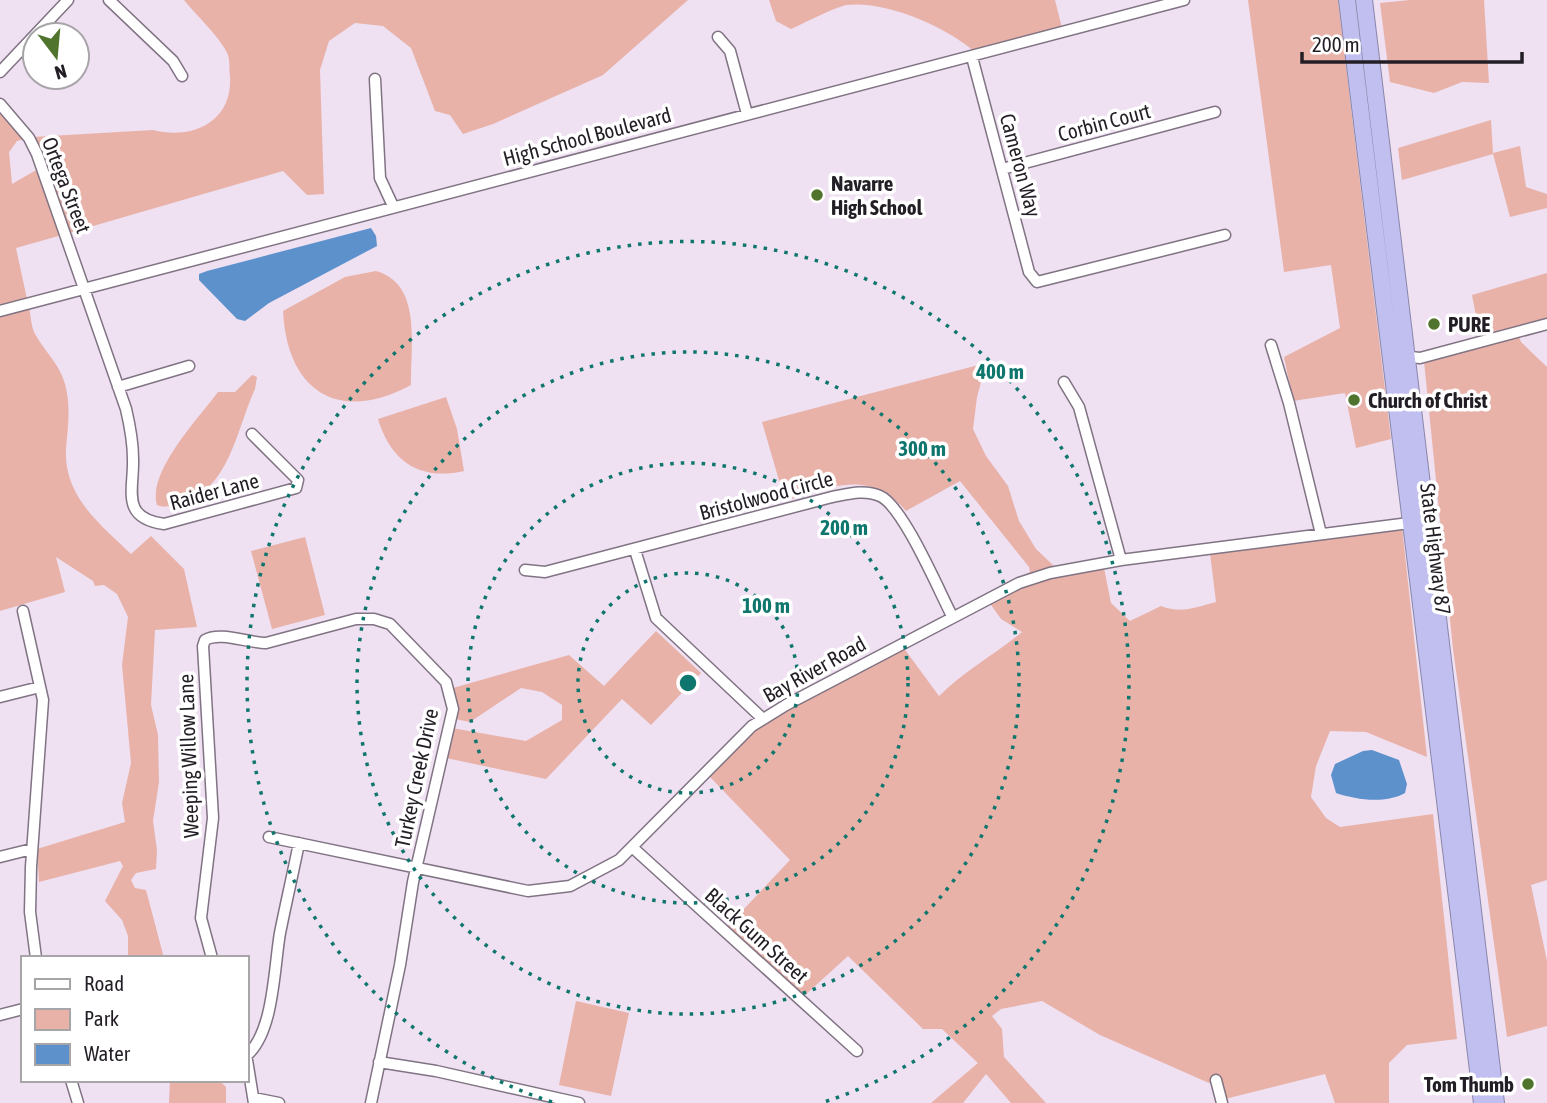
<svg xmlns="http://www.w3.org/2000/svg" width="1547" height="1103" viewBox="0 0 1547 1103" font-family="'Asap Condensed',sans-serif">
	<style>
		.green { fill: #e8b2a9 }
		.water { fill: #5c91cc }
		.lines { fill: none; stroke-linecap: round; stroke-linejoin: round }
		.minor-casing { stroke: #807383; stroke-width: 13 }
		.highway-casing { stroke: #8987a9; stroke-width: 18 }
		.minor { stroke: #fff; stroke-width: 10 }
		.highway { stroke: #c0bff0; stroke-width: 16 }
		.ring { fill: none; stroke: #0f766e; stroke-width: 3.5; stroke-dasharray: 3.5 7 }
		.poi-dot { fill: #50742d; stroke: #fff; stroke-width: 2.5 }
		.labels { text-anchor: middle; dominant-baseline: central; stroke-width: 7; stroke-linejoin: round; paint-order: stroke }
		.street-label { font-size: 21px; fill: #231e25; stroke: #fff }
		.poi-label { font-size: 21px; font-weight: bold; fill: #231e25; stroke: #fff; text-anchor: start }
		.centre { fill: #0f766e; stroke: #fff; stroke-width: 3.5 }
		.ring-label { font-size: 21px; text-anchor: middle; font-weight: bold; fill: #0f766e; stroke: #fff; stroke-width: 7; stroke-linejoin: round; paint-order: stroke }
	</style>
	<rect width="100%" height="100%" fill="#efe0f2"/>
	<!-- green -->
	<path class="green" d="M184,0H688L603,75L493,124L463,134L450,115L435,111L411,48L383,26L355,23L329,41L320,70L324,194L307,195L283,171L69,233L33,137L153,130C192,140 233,122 230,76C229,70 230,61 228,55C222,39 195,14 184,0Z
		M769,0H1055L1062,28L975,52C947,27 886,0 846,5C828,10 809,21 791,29L776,21Z
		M1248,0H1338L1391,439L1356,448L1345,393L1293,401L1284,357L1340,328L1331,265L1284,272Z
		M1410,0H1484L1489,83L1462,82L1434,93L1390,82L1380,3Z
		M0,113L25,139L17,141L9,152L12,184L38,169L62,235L16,248L27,299L0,306Z
		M1491,120L1493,153L1520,146L1526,187L1547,194V208L1510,217L1493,154L1402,180L1398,148Z
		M376,271C423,284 410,347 411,385C339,424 287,392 283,311L345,277Z
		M1547,273V319L1480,337L1472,295Z
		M29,308C31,316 31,326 35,334C45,352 59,363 65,384C71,406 68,427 66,448C63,496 100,524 131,554L151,536L184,569L197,627L155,630L151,705L158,735L159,782L153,821L157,850L156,869L136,873L131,880L135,888L146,890L164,958H128V936L122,920L105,901L123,866L120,861L39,882L37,849L125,822L122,803L131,763L122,665L128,617L117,594L104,585L95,586L93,581L56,557L65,592L0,611V316Z
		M1519,336L1521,342L1547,367V880L1531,885L1547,961V1026L1507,1037L1453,649L1424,361Z
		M986,363L977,397L973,429L986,456L1008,486L1019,521L1036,549L1055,567L1021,577L1030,572L1029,567L960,481L906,511C869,468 830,487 785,501L762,422Z
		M252,375L257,377L255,389C236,430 230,490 179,504C171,506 165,508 157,505C147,472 198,419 218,392H235Z
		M446,397L457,429L464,471C420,481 391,462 378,419Z
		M1402,527L1427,757L1366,732L1330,731L1316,766L1311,797L1326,818L1340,827L1433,814L1457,1039L1407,1045L1389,1063V1103H1335L1325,1074L1225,1099L1218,1075L1212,1077L1213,1082L1209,1083L1100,1035L1042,1001L1001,1009L992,1016L1002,1029L1004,1057L1046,1103H1011L986,1074L963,1103H931L978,1063L942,1029H923L848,956L804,996L726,928L790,860L710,777L754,729L766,722L903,647L939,696C964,671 994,655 1022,632L1001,619L989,602L1036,580L1104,568L1111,603L1130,621L1161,606C1181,614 1197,607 1216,602L1210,553Z
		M305,537L325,615L272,629L251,551Z
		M656,631L701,673L651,725L622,699L546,779L446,758L452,728L526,741L562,720V705L542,692L521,688L470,722L455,719L453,688L569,655L604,686Z
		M576,1001L629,1013L611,1096L559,1085Z
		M170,1080H219L226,1087V1103H169Z"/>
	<!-- water -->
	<path class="water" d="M371,228L376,236L377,246L269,303L245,321L237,319L199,280V274L207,271Z
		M1372,750L1399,760L1407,784L1405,793C1385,804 1357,800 1336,793L1331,775L1335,764L1363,751Z"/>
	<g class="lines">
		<defs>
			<path id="minor" d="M109,0L173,61L182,76
				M718,37L730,51L747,114
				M972,57L1029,272L1037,282L1225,235
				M0,72L68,0
				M375,79L380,178L393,206
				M0,104L29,138L37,154L126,409C130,426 133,441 133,459C134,490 120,518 164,524L296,488L298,480L252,434
				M1002,169L1215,112
				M0,311L1184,0
				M1271,345L1289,403L1321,534
				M1401,356L1420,358L1547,324
				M1064,382L1079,407L1121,560
				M118,387L189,366
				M635,550L656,618L763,719
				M525,570L545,572L832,497C848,494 864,489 880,496C903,506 939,591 952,616
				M23,611L43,700L31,867L30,912L36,958
				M0,697L40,687
				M269,837L528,891L570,886L619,860L752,726L786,705L1019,583L1050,573L1121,560L1417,522
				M632,847L857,1051
				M0,857L32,849
				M212,958L201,918L213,818L203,646L205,640C220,631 248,643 266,643L356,619H374L390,624L446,682L453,709L413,882L400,965L371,1103
				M0,1015L23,1009
				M247,1055C274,1032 274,967 280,933C286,903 293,873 299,843
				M247,1060L254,1103
				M379,1062L436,1071L579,1103
				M71,1080L78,1103
				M1216,1080L1222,1103
				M254,1098L279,1103"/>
			<path id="highway" d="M1347,0L1482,1103
				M1364,0L1496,1103"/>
		</defs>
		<!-- minor casing -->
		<use href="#minor" class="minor-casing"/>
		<!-- highway casing -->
		<use href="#highway" class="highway-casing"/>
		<!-- minor -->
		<use href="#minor" class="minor"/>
		<!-- highway -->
		<use href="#highway" class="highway"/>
	</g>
	<!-- distance rings -->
	<g class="ring">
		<circle cx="688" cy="683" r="110"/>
		<circle cx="688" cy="683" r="220"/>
		<circle cx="688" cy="683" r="331"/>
		<path d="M552 1102A441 441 0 1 1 824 1102"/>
	</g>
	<!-- markers -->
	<g class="poi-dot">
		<circle cx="817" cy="195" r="7"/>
		<circle cx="1434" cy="324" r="7"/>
		<circle cx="1354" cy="400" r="7"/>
		<circle cx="1528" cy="1084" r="7"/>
	</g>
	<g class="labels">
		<!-- street labels -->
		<g class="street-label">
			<text transform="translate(1104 122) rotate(-15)">Corbin Court</text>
			<text transform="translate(587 136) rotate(-15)">High School Boulevard</text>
			<text transform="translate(1021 165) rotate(75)">Cameron Way</text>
			<text transform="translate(67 185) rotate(69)">Ortega Street</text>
			<text transform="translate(214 491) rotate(-15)">Raider Lane</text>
			<text transform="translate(766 495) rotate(-15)">Bristolwood Circle</text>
			<text transform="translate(1436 549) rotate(83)">State Highway 87</text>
			<text transform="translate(814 669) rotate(-29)">Bay River Road</text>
			<text transform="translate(188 756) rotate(-92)">Weeping Willow Lane</text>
			<text transform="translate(416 778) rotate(-78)">Turkey Creek Drive</text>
			<text transform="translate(757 935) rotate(42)">Black Gum Street</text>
		</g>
		<!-- poi labels -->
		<g class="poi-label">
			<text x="831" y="183">Navarre<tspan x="831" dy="24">High School</tspan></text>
			<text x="1448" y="324">PURE</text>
			<text x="1368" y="400">Church of Christ</text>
			<text x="1514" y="1084" text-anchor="end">Tom Thumb</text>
		</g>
	</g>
	<circle cx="688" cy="683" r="10" class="centre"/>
	<g class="ring-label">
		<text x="1000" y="379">400 m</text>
		<text x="922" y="456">300 m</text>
		<text x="844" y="535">200 m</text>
		<text x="766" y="613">100 m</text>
	</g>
	<!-- legend -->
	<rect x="21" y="956" width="228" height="126" fill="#ffffff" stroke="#a7a5a8" stroke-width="2"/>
	<rect x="35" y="979" width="35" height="10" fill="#ffffff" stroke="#a7a5a8" stroke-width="2"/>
	<text x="84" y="991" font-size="21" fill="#231e25">Road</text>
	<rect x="35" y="1009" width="35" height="21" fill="#e8b2a9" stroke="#a7a5a8" stroke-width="2"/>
	<text x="84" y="1026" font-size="21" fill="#231e25">Park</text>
	<rect x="35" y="1044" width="35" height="21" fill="#5c91cc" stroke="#a7a5a8" stroke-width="2"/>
	<text x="84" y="1061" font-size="21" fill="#231e25">Water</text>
	<!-- north arrow -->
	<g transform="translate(56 56) rotate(164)"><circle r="33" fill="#ffffff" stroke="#a7a5a8" stroke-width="2"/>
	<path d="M0-5L12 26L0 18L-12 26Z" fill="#50742d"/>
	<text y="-10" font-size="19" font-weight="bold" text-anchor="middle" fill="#231e25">N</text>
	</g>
	<!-- scale -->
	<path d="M1302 52v10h220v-10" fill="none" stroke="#231e25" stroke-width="3.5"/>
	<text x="1312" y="52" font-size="21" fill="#231e25" stroke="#ffffff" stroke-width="5" paint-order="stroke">200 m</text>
</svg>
